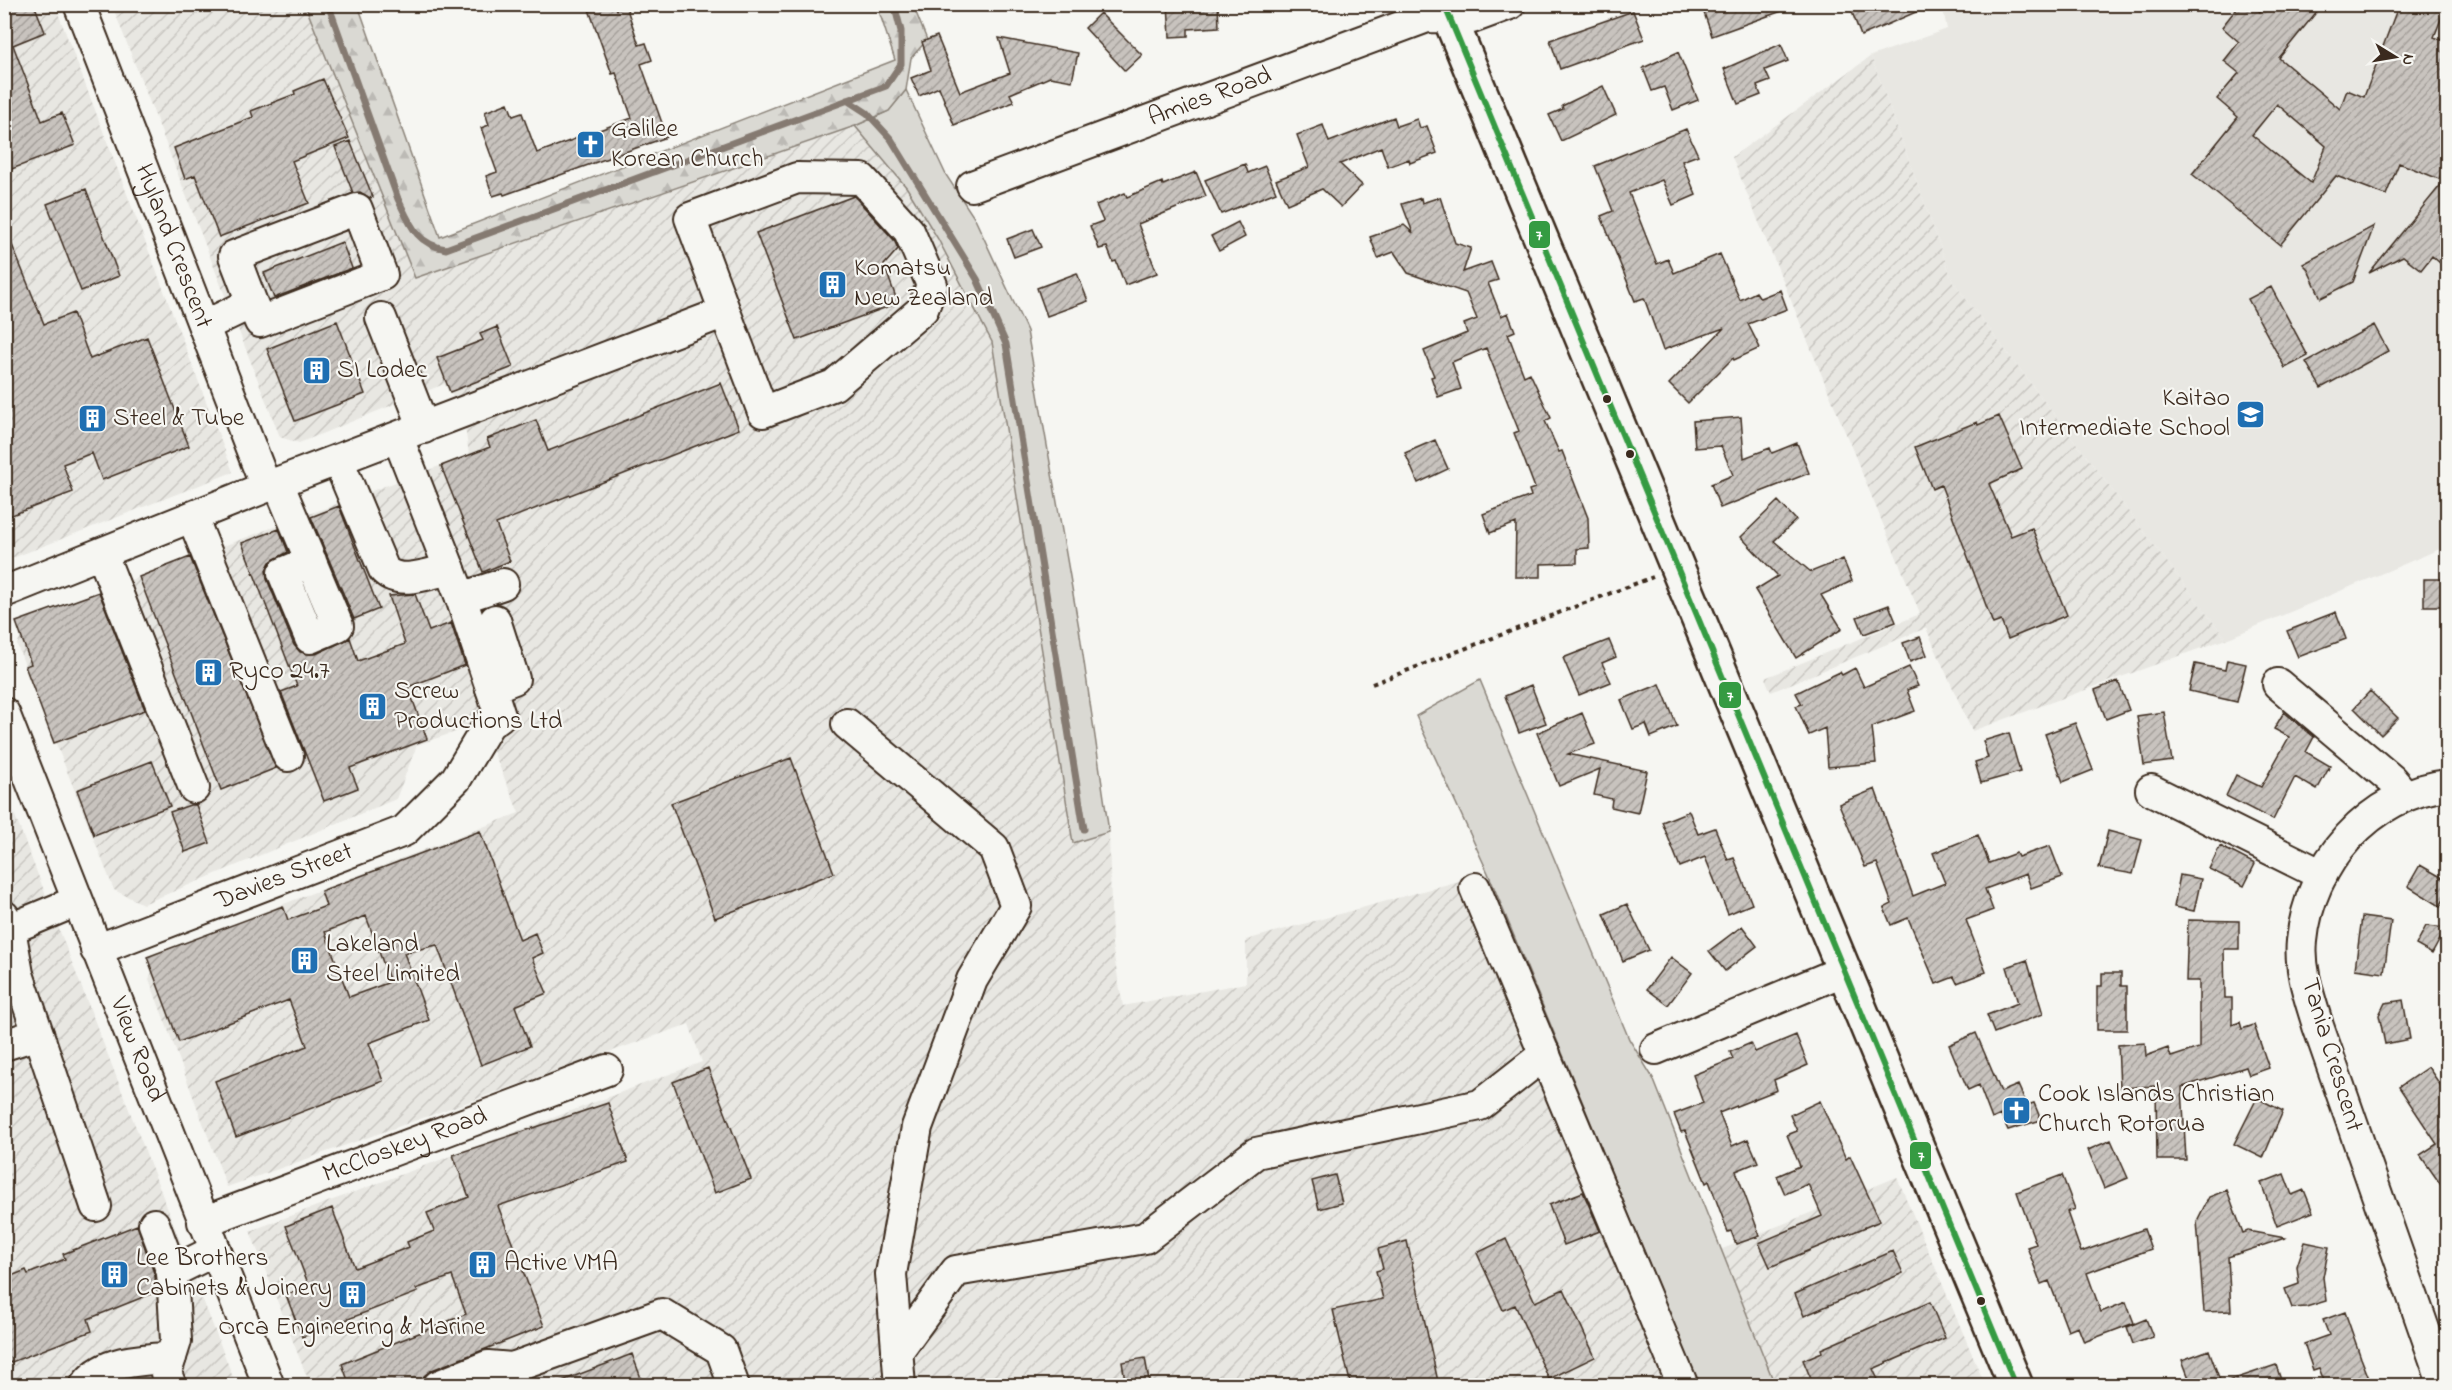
<svg xmlns="http://www.w3.org/2000/svg" width="2452" height="1390" viewBox="0 0 2452 1390" font-family="'Indie Flower',sans-serif">
	<style>
		.built { fill: #e8e7e2 }
		.industrial { fill: url(#industrial-furrows) }
		.green { fill: #dad9d3; stroke: #8a8278; stroke-width: 1.5 }
		.forest { fill: url(#forest-firs); stroke: #8a8278; stroke-width: 1.5 }
		.lines { fill: none; stroke-linecap: round; stroke-linejoin: round }
		.stream { stroke: #857a71; stroke-width: 7 }
		.building { fill: url(#building-hatch); stroke: #3b2a1e; stroke-width: 1.5; fill-rule: evenodd }
		.minor-casing { stroke: #3b2a1e; stroke-width: 34 }
		.major-casing { stroke: #3b2a1e; stroke-width: 38 }
		.path { stroke: #3b2a1e; stroke-width: 4; stroke-dasharray: 4.5 4.5; stroke-linecap: butt }
		.minor { stroke: #f6f6f2; stroke-width: 30 }
		.major { stroke: #f6f6f2; stroke-width: 33 }
		.bus-1-casing { stroke: #f6f6f2; stroke-width: 10 }
		.bus-1 { stroke: #359b42; stroke-width: 6 }
		.bus-dot { fill: #3b2a1e; stroke: #f6f6f2; stroke-width: 2 }
		.labels { text-anchor: middle; dominant-baseline: central; stroke-width: 4.5; stroke-linejoin: round; paint-order: stroke }
		.street-label { font-size: 26px; fill: #3b2a1e; stroke: #f6f6f2 }
		.poi-label { font-size: 26px; fill: #3b2a1e; stroke: #f6f6f2; text-anchor: start }
		.line-badge { stroke: #f6f6f2; stroke-width: 2 }
		.badge-label { font-size: 16px; text-anchor: middle; font-weight: bold; fill: #fff }
	</style>
	<defs>
		<pattern id="industrial-furrows" width="10" height="10" patternUnits="userSpaceOnUse" patternTransform="scale(1.5)"><rect width="10" height="10" fill="#e8e7e2"/><path d="M-1 1l2-2M0 10L10 0M9 11l2-2" fill="none" stroke="#c8c6c1"/></pattern>
		<pattern id="forest-firs" width="22" height="20" patternUnits="userSpaceOnUse" patternTransform="scale(1.5)"><rect width="22" height="20" fill="#dad9d3"/><path d="M5 1l3.5 6h-7zM16 11l3.5 6h-7z" fill="#bcbab5"/></pattern>
		<pattern id="building-hatch" width="6" height="6" patternUnits="userSpaceOnUse" patternTransform="scale(1.5)"><rect width="6" height="6" fill="#c8c3be"/><path d="M-1 1l2-2M0 6l6-6M5 7l2-2" fill="none" stroke="#a49f9a"/></pattern>
	</defs>
	<rect width="100%" height="100%" fill="#f6f6f2"/>
	<filter id="ink" filterUnits="userSpaceOnUse"><feTurbulence type="fractalNoise" baseFrequency=".0167" numOctaves="2"/><feDisplacementMap in="SourceGraphic" scale="12" xChannelSelector="R" yChannelSelector="G"/><feConvolveMatrix kernelMatrix="1 2 1 2 8 2 1 2 1" color-interpolation-filters="sRGB"/></filter>
	<g filter="url(#ink)">
		<!-- built -->
		<path class="built" d="M1942,5H2447V546L2226,639L1953,282L1871,56L1947,29Z"/>
		<!-- industrial -->
		<path class="industrial" d="M5,5H55L233,472L5,561Z
			M112,5H305L415,278L855,126L907,188L938,239L992,342L1073,843L1109,832L1112,945L1123,1006L1246,983V940L1488,873L1699,1385H310L250,1231L702,1062L689,1024L227,1187L149,979L160,952L519,813L493,751L461,730L417,745L396,799L143,904L114,890L17,645L28,618L469,455L465,426L458,404L444,384L299,443L280,437Z
			M1871,56L1953,282L2226,639L1972,731L1926,628L1771,692L1765,678L1920,614L1732,157Z
			M5,790L236,1385H5Z
			M1897,1177L1985,1385H1775L1720,1250Z"/>
		<!-- green -->
		<path class="green" d="M906,90L946,175L975,219L1027,331L1079,628L1109,832L1073,843L992,342L938,239L907,188L855,126L889,111Z
			M1480,680L1629,1039L1653,1078L1775,1385H1699L1488,873L1416,716Z"/>
		<!-- forest -->
		<path class="forest" d="M305,5H358L440,237L895,60L877,5H913L927,40L911,58L906,90L889,111L855,126L415,278Z"/>
		<g class="lines">
			<!-- stream -->
			<path class="stream" d="M328,4L398,199C410,224 416,244 446,249L886,86L901,64V31L894,4
				M847,100L867,113L891,139L977,279L1006,344L1084,829"/>
		</g>
		<!-- building -->
		<path class="building" d="M4,4H34L45,32L13,45L42,121L62,113L75,145L4,172Z
			M587,4H614L616,10L626,6L639,45L646,43L652,60L641,64L667,137L504,195L503,193L493,196L486,176L497,172L481,128L489,125L485,112L508,103L513,116L522,113L537,153L632,118L616,73L612,74Z
			M1168,4H1218L1219,27L1188,29V36L1170,37Z
			M1701,4H1793V7L1712,36Z
			M1849,4H1932V5L1861,36Z
			M2240,4H2251L2260,12L2266,4H2323L2279,58L2340,109L2347,90L2364,97L2399,4H2447L2434,37L2448,42V158L2439,179L2399,163L2386,195L2336,176L2280,245L2192,174L2238,117L2217,99L2239,73L2224,61L2239,42L2222,27ZM2277,104L2326,146L2311,183L2252,135Z
			M1633,11L1644,39L1560,69L1550,40Z
			M1100,13L1142,55L1125,71L1085,28Z
			M937,36L960,92L1010,73L999,38L1078,53L1072,81L1050,77L1010,94L1014,102L954,125L939,87L919,96L911,78L931,70L922,42Z
			M1781,44L1788,61L1765,70L1770,81L1757,86L1761,95L1738,104L1724,69Z
			M1678,52L1698,100L1673,110L1664,87L1652,91L1643,68Z
			M323,79L349,138L292,161L309,203L219,237L195,175L185,179L174,148L253,117L251,111L295,94L294,91Z
			M1603,86L1616,115L1561,141L1549,115L1563,109L1562,106Z
			M1394,117L1397,126L1417,119L1420,128L1427,126L1437,153L1410,163L1409,159L1388,167L1381,147L1340,164L1362,185L1341,207L1322,189L1287,204L1276,180L1309,167L1297,135L1323,125L1329,142Z
			M1686,129L1698,155L1682,161L1696,195L1673,205L1662,180L1629,193L1657,264L1668,259L1674,273L1720,254L1740,300L1756,292L1760,298L1780,290L1787,309L1748,324L1760,348L1734,360L1733,358L1688,403L1669,384L1724,328L1663,350L1644,298L1635,301L1601,216L1613,211L1595,166Z
			M350,141L373,197L370,198L360,192L353,193L335,147Z
			M1245,164L1248,173L1265,166L1276,192L1221,214L1205,180Z
			M1196,172L1206,196L1138,224L1157,273L1125,285L1116,261L1113,262L1107,247L1099,249L1090,226L1103,221L1096,205L1125,193L1127,197L1162,182L1163,185Z
			M2448,176V270L2432,256L2421,270L2403,256L2369,273Z
			M86,189L119,276L81,291L47,204Z
			M854,196L894,240L898,249L884,265L898,303L797,340L756,233Z
			M1440,197L1455,243L1471,248L1463,272L1491,262L1498,280L1488,283L1501,316L1508,313L1515,331L1508,334L1524,376L1530,373L1551,418L1545,421L1559,452L1562,451L1588,518L1589,548L1577,549V563L1541,564V577H1515L1516,523L1490,533L1483,514L1531,496L1529,490L1535,488L1514,433L1519,431L1486,348L1452,362L1461,389L1438,397L1431,377L1434,376L1424,351L1467,333L1464,324L1477,319L1466,293L1408,273L1394,252L1378,258L1370,237L1404,225L1413,233L1402,204L1421,198L1422,203Z
			M1238,222L1245,237L1219,251L1211,236Z
			M4,225L44,324L73,313L90,359L147,337L189,446L102,480L92,453L63,464L73,492L4,518Z
			M2374,226L2353,282L2321,298L2307,268L2303,264Z
			M1033,229L1041,247L1014,257L1007,239Z
			M342,242L352,268L274,298L264,273Z
			M1077,273L1088,301L1047,316L1037,288Z
			M2271,287L2308,356L2285,368L2248,299Z
			M337,321L365,394L295,421L267,349Z
			M2374,325L2388,351L2321,388L2306,362Z
			M497,327L513,367L450,392L437,358L483,340L480,334Z
			M721,383L739,429L496,524L510,561L483,572L441,466L490,447L487,439L536,420L548,451Z
			M1999,416L2022,469L1989,484L2011,536L2032,528L2067,615L2008,639L2001,621L1993,624L1941,485L1932,489L1915,447L1977,422L1978,425Z
			M1741,417L1744,458L1770,448L1772,453L1797,443L1809,473L1720,508L1711,484L1733,475L1721,446L1695,448L1693,421Z
			M1435,440L1448,469L1418,483L1405,453Z
			M1778,501L1796,520L1774,541L1811,572L1843,559L1852,581L1821,595L1842,629L1796,658L1755,590L1778,576L1741,537Z
			M339,506L379,609L354,619L311,517Z
			M279,529L288,552L270,562L266,570L267,579L294,645L300,652L316,654L350,638L358,661L405,644L389,596L415,594L429,631L451,623L465,665L408,687L427,739L350,768L358,788L324,801L281,692L297,686L242,543Z
			M190,557L276,768L221,790L139,577Z
			M2424,579H2448V606H2424Z
			M99,592L145,710L54,743L25,666L31,664L16,622Z
			M1889,605L1896,622L1864,634L1857,617Z
			M2336,612L2346,639L2298,657L2287,631Z
			M1920,637L1927,655L1910,662L1903,643Z
			M1609,640L1616,657L1602,663L1611,682L1579,695L1563,658Z
			M2227,660L2246,664L2237,702L2189,691L2195,664L2225,670Z
			M1909,667L1918,686L1907,690L1915,711L1872,727L1876,763L1828,767L1825,728L1809,735L1796,706L1802,704L1796,693L1840,672L1842,675L1855,668L1864,687Z
			M2118,681L2129,710L2106,719L2095,690Z
			M1660,684L1677,726L1651,737L1646,724L1633,729L1621,700Z
			M1531,685L1546,723L1519,733L1505,696Z
			M2370,691L2398,718L2381,735L2354,708Z
			M2164,712L2172,761L2144,765L2137,716Z
			M2284,712L2314,737L2306,752L2330,766L2317,790L2295,777L2273,820L2226,796L2236,775L2261,787L2289,737L2274,729Z
			M1582,713L1595,744L1568,754L1647,771L1638,813L1611,807L1612,799L1594,795L1600,769L1559,786L1537,733Z
			M2075,723L2093,770L2063,782L2045,734Z
			M2009,733L2020,772L1981,783L1975,762L1988,758L1983,741Z
			M791,758L834,873L715,918L671,803Z
			M152,761L170,806L94,835L77,790Z
			M1875,789L1913,896L1945,883L1933,853L1978,835L1989,863L2016,853L2018,857L2050,846L2062,877L2031,888L2026,874L1985,889L1993,910L1966,920L1986,972L1957,983L1954,977L1936,984L1908,918L1891,925L1884,908L1892,904L1877,863L1865,867L1839,804Z
			M190,805H196L210,843L185,852L170,812Z
			M1689,811L1698,834L1715,828L1728,860L1734,858L1752,904L1728,914L1705,857L1680,867L1662,822Z
			M480,831L520,940L535,933L543,953L532,958L547,993L515,1006L530,1046L481,1065L437,945L404,953L429,1020L369,1043L383,1081L236,1137L215,1081L307,1046L289,1000L179,1042L147,957L283,906L288,920L326,906L321,891ZM366,916L390,982L349,997L325,932Z
			M2108,831L2142,840L2133,874L2099,868Z
			M2220,846L2255,864L2244,886L2209,869Z
			M2420,865L2448,881V893L2440,906L2408,886Z
			M2180,875L2201,879L2194,911L2174,907Z
			M1627,904L1649,950L1623,961L1604,914Z
			M2362,917L2391,921L2384,973L2355,969Z
			M2188,920L2239,921V949H2224L2225,998H2232V1025L2240,1022L2242,1029L2254,1025L2269,1068L2249,1075L2246,1067L2182,1087L2186,1160H2157L2156,1086L2120,1088L2118,1045L2145,1043L2146,1056L2168,1048L2171,1057L2199,1048V981H2186Z
			M1742,926L1757,946L1725,971L1709,951Z
			M2426,926L2446,928L2432,954L2416,945Z
			M1671,957L1692,973L1668,1005L1647,989Z
			M2027,960L2043,1014L1994,1033L1987,1015L2018,1003L2007,967Z
			M2102,973H2121V986H2127V1030H2097V986H2102Z
			M2403,1000L2410,1039L2385,1044L2379,1015L2385,1003Z
			M1976,1033L2001,1092L2018,1085L2027,1105L2034,1103L2041,1120L2008,1130L2001,1115L1992,1119L1979,1085L1968,1090L1949,1045Z
			M1796,1035L1808,1065L1774,1080L1777,1090L1719,1113L1732,1146L1748,1139L1758,1162L1736,1171L1760,1236L1736,1244L1731,1231L1728,1232L1709,1181L1706,1183L1685,1131L1681,1132L1674,1114L1703,1103L1693,1075L1733,1059L1730,1052L1751,1043L1755,1052Z
			M2428,1067L2448,1096V1195L2420,1155L2437,1144L2399,1087Z
			M708,1068L751,1179L715,1193L673,1082Z
			M2257,1098L2283,1111L2263,1158L2234,1144Z
			M1820,1101L1846,1159L1850,1156L1880,1221L1770,1267L1759,1243L1822,1216L1808,1184L1785,1194L1777,1176L1800,1166L1787,1135L1797,1131L1790,1115Z
			M608,1103L628,1162L498,1206L544,1326L432,1370L424,1376L421,1386H350L342,1364L466,1314L452,1276L416,1289L418,1292L302,1337L286,1295L309,1286L286,1226L332,1208L355,1268L409,1247L407,1242L434,1231L427,1213L469,1197L453,1155Z
			M2111,1140L2128,1178L2104,1188L2088,1150Z
			M2284,1174L2292,1195L2304,1190L2313,1212L2277,1226L2261,1183Z
			M1335,1175L1342,1203L1319,1209L1312,1181Z
			M2062,1175L2075,1209L2067,1212L2081,1252L2144,1229L2151,1249L2087,1273L2101,1312L2126,1302L2134,1323L2084,1342L2078,1327L2068,1331L2049,1281L2041,1284L2027,1247L2036,1244L2017,1192Z
			M2227,1190L2243,1233L2248,1231L2285,1238L2228,1257L2231,1311L2204,1312L2197,1221L2209,1197Z
			M1583,1192L1600,1231L1564,1245L1549,1205Z
			M137,1225L155,1276L156,1292L88,1319L92,1331L4,1365V1279L26,1270L28,1274L65,1259L63,1254Z
			M1506,1239L1535,1302L1564,1289L1595,1357L1549,1379L1515,1305L1503,1310L1477,1253Z
			M1407,1241L1439,1386H1351L1333,1310L1383,1299L1376,1271L1383,1269L1378,1249Z
			M2305,1242L2329,1247L2323,1277L2326,1301L2306,1307L2292,1308L2285,1289L2299,1284L2297,1266Z
			M1893,1251L1903,1273L1804,1316L1795,1294Z
			M1930,1302L1945,1338L1873,1369L1881,1386H1814L1803,1360L1822,1352L1821,1349Z
			M2345,1312L2361,1358L2372,1386H2326L2319,1368L2313,1370L2304,1344L2329,1335L2323,1320Z
			M2146,1319L2153,1337L2133,1344L2127,1327Z
			M2209,1350L2222,1386H2192L2182,1360Z
			M632,1354L644,1386H554V1384Z
			M1145,1358L1150,1386H1126L1122,1362Z
			M2276,1365L2283,1386H2225V1382Z"/>
		<g class="lines">
			<defs>
				<g id="minor">
					<path id="s1" d="M79,4L266,487"/>
					<path id="s2" d="M972,186L1427,17L1472,18L1510,4"/>
					<path d="M381,318L424,428"/>
					<path d="M204,326L252,303L260,322L382,275L357,209L234,256L252,303"/>
					<path d="M398,438L461,598L503,584"/>
					<path d="M338,460L384,570C400,586 430,573 450,569"/>
					<path d="M278,483L338,626L310,638L283,573L311,561"/>
					<path d="M193,519L288,756"/>
					<path d="M102,554L194,788"/>
					<path d="M4,592L266,487L725,312L690,218L797,178L862,179L909,231L932,285L923,309L834,385L763,412L725,312"/>
					<path d="M461,598L491,688L514,679L495,620"/>
					<path d="M2278,684L2392,780L2404,794"/>
					<path id="s3" d="M4,713L269,1386"/>
					<path d="M847,724L994,848L1016,906L972,980L917,1127L891,1274L900,1386"/>
					<path d="M2151,790L2322,875"/>
					<path d="M1475,888L1683,1386"/>
					<path d="M4,916L10,929L77,901"/>
					<path d="M10,929L18,974L96,1206"/>
					<path id="s4" d="M96,950L404,831L456,779L489,724L500,716L491,688"/>
					<path d="M4,1045L38,1034"/>
					<path d="M1656,1049L1843,971"/>
					<path id="s5" d="M203,1222L607,1070"/>
					<path d="M154,1224L172,1272"/>
					<path d="M897,1352L956,1271L1145,1238L1256,1153L1480,1105L1545,1054"/>
					<path d="M85,1386C103,1359 141,1361 171,1357"/>
					<path d="M171,1386L166,1373L176,1341L172,1272L214,1251"/>
					<path d="M438,1386L488,1366L512,1368L662,1314L721,1350L734,1386"/>
					<path d="M2444,1386L2318,1026C2310,999 2299,970 2302,941C2309,864 2370,793 2448,785"/>
				</g>
				<path id="major" d="M1444,4L2016,1386"/>
			</defs>
			<!-- minor casing -->
			<use href="#minor" class="minor-casing"/>
			<!-- major casing -->
			<use href="#major" class="major-casing"/>
			<!-- path -->
			<path class="path" d="M1372,684L1653,577"/>
			<!-- minor -->
			<use href="#minor" class="minor"/>
			<!-- major -->
			<use href="#major" class="major"/>
			<defs>
				<path id="bus-1" d="M1444,4L2016,1386"/>
			</defs>
			<!-- bus-1 casing -->
			<use href="#bus-1" class="bus-1-casing"/>
			<!-- bus-1 -->
			<use href="#bus-1" class="bus-1"/>
		</g>
	</g>
	<!-- icons -->
	<defs>
		<symbol id="church-square" viewBox="-11 -11 22 22"><rect x="-9" y="-9" width="18" height="18" rx="4" fill="#1f6fb2" stroke="#f6f6f2"/><path d="M-1.2-6h2.4v3.5h3.3v2.4h-3.3V6h-2.4V-.1h-3.3v-2.4h3.3Z" fill="#fff"/></symbol>
		<symbol id="building-square" viewBox="-11 -11 22 22"><rect x="-9" y="-9" width="18" height="18" rx="4" fill="#1f6fb2" stroke="#f6f6f2"/><path d="M-4-6H4V6H1V3H-1V6H-4ZM-2.5-4.3h1.7v1.8h-1.7ZM.8-4.3h1.7v1.8H.8ZM-2.5-1h1.7V.8h-1.7ZM.8-1h1.7V.8H.8Z" fill="#fff"/></symbol>
		<symbol id="school-square" viewBox="-11 -11 22 22"><rect x="-9" y="-9" width="18" height="18" rx="4" fill="#1f6fb2" stroke="#f6f6f2"/><path d="M0-5L7-2L0 1L-7-2ZM-4 1L0 2.5L4 1V4Q0 6-4 4Z" fill="#fff"/></symbol>
	</defs>
	<g fill-rule="evenodd">
		<use href="#church-square" x="574" y="128" width="33" height="33"/>
		<use href="#building-square" x="816" y="268" width="33" height="33"/>
		<use href="#building-square" x="300" y="354" width="33" height="33"/>
		<use href="#school-square" x="2234" y="398" width="33" height="33"/>
		<use href="#building-square" x="76" y="402" width="33" height="33"/>
		<use href="#building-square" x="192" y="656" width="33" height="33"/>
		<use href="#building-square" x="356" y="690" width="33" height="33"/>
		<use href="#building-square" x="288" y="944" width="33" height="33"/>
		<use href="#church-square" x="2000" y="1094" width="33" height="33"/>
		<use href="#building-square" x="466" y="1248" width="33" height="33"/>
		<use href="#building-square" x="98" y="1258" width="33" height="33"/>
		<use href="#building-square" x="336" y="1278" width="33" height="33"/>
	</g>
	<!-- markers -->
	<g class="bus-dot">
		<circle cx="1607" cy="399" r="5"/>
		<circle cx="1630" cy="454" r="5"/>
		<circle cx="1981" cy="1301" r="5"/>
	</g>
	<g class="labels">
		<!-- street labels -->
		<g class="street-label">
			<text stroke="none"><textPath href="#s2" startOffset="254">Amies Road</textPath></text>
			<text stroke="none"><textPath href="#s1" startOffset="260">Hyland Crescent</textPath></text>
			<text stroke="none"><textPath href="#s4" startOffset="202">Davies Street</textPath></text>
			<text stroke="none"><textPath href="#s3" startOffset="362">View Road</textPath></text>
			<text transform="translate(2331 1055) rotate(73)">Tania Crescent</text>
			<text stroke="none"><textPath href="#s5" startOffset="216">McCloskey Road</textPath></text>
		</g>
		<!-- poi labels -->
		<g class="poi-label">
			<text x="611" y="130">Galilee<tspan x="611" dy="30">Korean Church</tspan></text>
			<text x="854" y="269">Komatsu<tspan x="854" dy="30">New Zealand</tspan></text>
			<text x="337" y="371">SI Lodec</text>
			<text x="2230" y="399" text-anchor="end">Kaitao<tspan x="2230" dy="30">Intermediate School</tspan></text>
			<text x="113" y="419">Steel &amp; Tube</text>
			<text x="229" y="672">Ryco 24.7</text>
			<text x="394" y="692">Screw<tspan x="394" dy="30">Productions Ltd</tspan></text>
			<text x="326" y="945">Lakeland<tspan x="326" dy="30">Steel Limited</tspan></text>
			<text x="2038" y="1095">Cook Islands Christian<tspan x="2038" dy="30">Church Rotorua</tspan></text>
			<text x="136" y="1259">Lee Brothers<tspan x="136" dy="30">Cabinets &amp; Joinery</tspan></text>
			<text x="504" y="1264">Active VMA</text>
			<text x="352" y="1328" text-anchor="middle">Orca Engineering &amp; Marine</text>
		</g>
	</g>
	<g class="line-badge">
		<rect x="1528" y="220" width="23" height="29" rx="6" fill="#359b42"/>
		<rect x="1718" y="681" width="24" height="28" rx="6" fill="#359b42"/>
		<rect x="1909" y="1141" width="23" height="29" rx="6" fill="#359b42"/>
	</g>
	<g class="badge-label">
		<text x="1539" y="240">7</text>
		<text x="1730" y="701">7</text>
		<text x="1921" y="1161">7</text>
	</g>
	<!-- margin -->
	<rect width="2452" height="1390" fill="none" stroke="#f6f6f2" stroke-width="24"/>
	<rect x="12" y="12" width="2428" height="1366" fill="none" stroke="#3b2a1e" stroke-width="2" filter="url(#ink)"/>
	<!-- north arrow -->
	<g transform="translate(2395 57) rotate(101)" stroke="#f6f6f2" stroke-width="4.5" paint-order="stroke">
	<path d="M0-4.5L10 22L0 15L-10 22Z" fill="#3b2a1e"/>
	<text y="-9" font-size="16" font-weight="bold" text-anchor="middle" fill="#3b2a1e">N</text>
	</g>
</svg>
